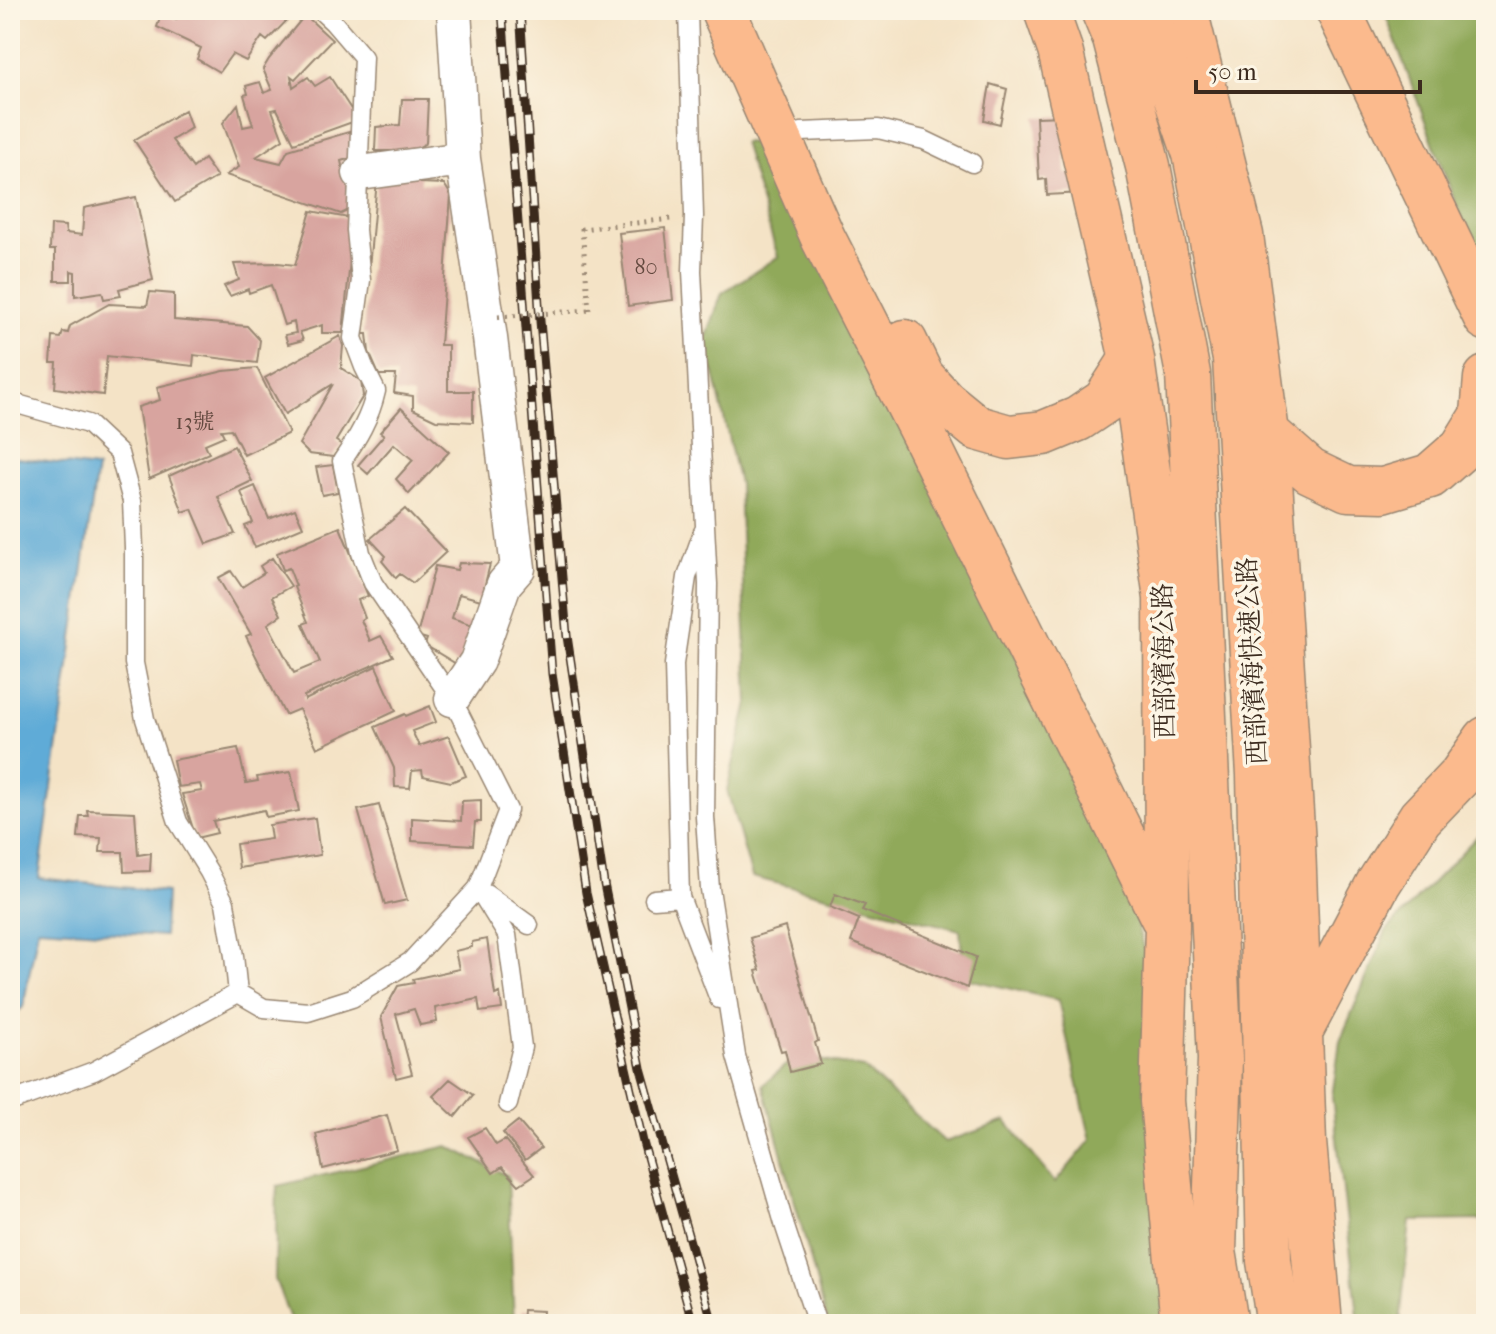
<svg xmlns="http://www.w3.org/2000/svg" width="1496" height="1334" viewBox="0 0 1496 1334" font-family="'IM FELL French Canon','Noto Serif TC',serif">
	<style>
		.forest { fill: #90a95a; stroke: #666a3c; stroke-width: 2 }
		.water { fill: #5eabd7; stroke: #4c6a7a; stroke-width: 2 }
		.building { fill: #d8a49f }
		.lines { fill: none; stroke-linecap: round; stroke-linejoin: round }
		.lane-casing { stroke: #988672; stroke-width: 21 }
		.street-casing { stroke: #988672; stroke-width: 37 }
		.primary-casing { stroke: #988672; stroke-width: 47 }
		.highway-casing { stroke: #988672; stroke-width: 47 }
		.path { stroke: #988672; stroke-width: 5; stroke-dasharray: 2 6; stroke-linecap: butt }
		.lane { stroke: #fff; stroke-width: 18 }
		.street { stroke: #fff; stroke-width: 34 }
		.primary { stroke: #fbba8d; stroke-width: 44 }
		.highway { stroke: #fbba8d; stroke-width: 44 }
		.rail-casing { stroke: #3b2a1e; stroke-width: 9 }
		.rail { stroke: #fcf5e5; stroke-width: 6; stroke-dasharray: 18; stroke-linecap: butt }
		.path-bridge { stroke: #988672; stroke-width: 5; stroke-dasharray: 2 6; stroke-linecap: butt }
		.labels { text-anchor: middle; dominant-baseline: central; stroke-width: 7; stroke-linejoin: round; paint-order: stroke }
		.number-label { font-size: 22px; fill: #62483e }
		.street-label { font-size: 26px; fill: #3b2a1e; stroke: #fcf5e5 }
	</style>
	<rect width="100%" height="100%" fill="#fcf5e5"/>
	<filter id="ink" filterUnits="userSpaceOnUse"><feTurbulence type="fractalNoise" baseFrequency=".0125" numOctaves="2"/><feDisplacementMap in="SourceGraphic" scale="16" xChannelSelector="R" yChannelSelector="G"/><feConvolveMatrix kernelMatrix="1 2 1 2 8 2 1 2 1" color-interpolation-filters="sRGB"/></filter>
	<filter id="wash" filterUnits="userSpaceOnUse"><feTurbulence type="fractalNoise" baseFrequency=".006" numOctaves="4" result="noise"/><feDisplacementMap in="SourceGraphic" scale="32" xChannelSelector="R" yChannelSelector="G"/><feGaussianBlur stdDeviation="1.8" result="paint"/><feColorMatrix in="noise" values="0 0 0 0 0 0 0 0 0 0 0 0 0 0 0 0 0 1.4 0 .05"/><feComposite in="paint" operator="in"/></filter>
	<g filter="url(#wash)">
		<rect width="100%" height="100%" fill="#f4e3c6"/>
		<!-- forest -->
		<path class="forest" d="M1384,10H1486V266L1457,207Z
			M743,142L775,144L1131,901L1160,1012L1167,1324H828L763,1085L796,1056L864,1068L945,1142L1006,1121L1055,1183L1091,1140L1058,1000L964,978L960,930L752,877L727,790L748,703L739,484L706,339L722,293L778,257Z
			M1486,827V1220L1410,1221L1400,1324H1359L1332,1097L1340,1041L1386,931Z
			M448,1146L508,1176L514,1324H292L275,1279L277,1186Z"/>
		<!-- water -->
		<path class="water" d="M10,457L97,468L39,878L166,892L164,936L38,928L23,1007L10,1019Z"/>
		<g id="blocks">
			<!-- building -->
			<path class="building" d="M194,10H297L267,41L262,37L246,61L232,54L219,72L197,59L201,48L157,27L162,12L176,19Z
				M305,15L332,40L295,79L291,76L293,87L308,77L315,86L330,77L358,120L294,143L277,109L272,110L283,139L256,157L281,163L288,150L359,129L361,155L341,161L345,180L360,181L359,205L341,214L226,175L239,167L223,123L238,104L243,127L253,125L244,95L248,94L246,86L260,82L264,93L272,90L263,69L269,59Z
				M990,84L1007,89L1000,124L984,120Z
				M402,99H428L426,143L412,151H375L376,127L400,125Z
				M185,110L191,128L172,140L193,168L204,159L217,177L175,202L134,140Z
				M1063,116L1066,174L1079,173L1081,193L1047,195L1046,179L1039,180L1036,117Z
				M421,173V183L444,184L451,195L440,345H448V391H473V422L436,420L413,409V396L394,393L396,375H379L369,352L367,334H363L377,180Z
				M136,197L153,280L119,289L121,296L104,299L102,292L75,296V272L71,271V281H55V250H50L51,225L65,226L66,233L82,235L84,208Z
				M311,211L354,219L343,333H322V325L300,332L303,340L288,344L285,335L296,333L294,322L284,325L271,285L249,293L248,289L230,296L224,286L239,280L234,264L278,263L295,265Z
				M665,228L673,300L628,306L619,233Z
				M150,292L174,294V320L247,326L260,340L257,363L194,355L193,366L107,356L103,395L55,388L57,363H51L53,337L61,338L63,332L68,333L70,326L109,304L147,306Z
				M340,336L343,346L341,368L361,381L363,396L336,441L342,445L333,457L309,454L299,444L333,384L285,414L265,378Z
				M257,368L289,433L244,455L231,429L221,430L224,436L205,444L209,453L149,479L138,407L160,400L157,387L224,371Z
				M401,408L449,452L409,494L396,479L413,460L394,444L368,474L358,465L384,435L380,432Z
				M234,446L252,481L218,497L235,534L207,544L192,509L183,512L169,476Z
				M333,465L338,492L322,495L316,467Z
				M255,486L269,519L295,509L303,527L255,547L245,526L253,523L241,492Z
				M405,509L446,552L413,583L400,574L396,578L382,561L386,556L370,539Z
				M340,527L368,596L358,600L365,618L361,620L370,641L381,636L393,656L304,696L305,700L376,666L396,711L317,748L299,709L285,715L246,636L251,634L218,578L231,571L242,587L264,573L260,566L272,558L291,586L272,597L281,615L268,624L294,673L320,662L303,624L308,622L294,587L296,586L289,568L283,570L277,553Z
				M459,563L490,564L481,600L459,594L452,618L473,625L458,665L425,645L427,639L417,636L435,566L457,570Z
				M430,706L436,722L412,731L419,746L449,736L466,776L451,782L423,776L422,770L412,771L410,788L395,787L394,768L375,727L405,714L406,716Z
				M238,748L246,783L258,781L257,777L291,772L299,811L266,817L264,810L213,821L217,833L196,838L182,794L202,791L200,784L178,787L173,760Z
				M481,800V822H475L473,845L412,841V818L461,821L462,801Z
				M379,805L407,900L385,905L358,810Z
				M87,810L135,812L138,855L151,853L150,871L124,872L123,852H100L101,838L78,837L80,816H88Z
				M315,818L320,855L239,868L236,844L271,839L269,825Z
				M835,894L865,905L862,910L976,957L967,988L851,942L859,919L830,907Z
				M785,927L818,1041L815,1043L821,1064L790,1072L785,1050L781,1051L756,971L760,970L750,938Z
				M487,939L495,995L500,993L502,1009L480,1012L478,999L435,1008L437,1022L420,1025L414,1009L396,1014L412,1074L396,1078L381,1017L398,986L414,983L413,979L459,969L455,951L472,947V942Z
				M450,1079L473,1095L455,1117L433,1096Z
				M387,1115L397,1150L323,1169L316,1134Z
				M518,1121L541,1148L525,1160L503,1133Z
				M485,1128L496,1145L505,1140L534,1175L519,1185L502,1167L493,1173L468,1137Z
				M523,1310L543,1311L542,1324H522Z"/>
		</g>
	</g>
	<g filter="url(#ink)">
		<use href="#blocks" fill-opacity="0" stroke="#988672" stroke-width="2"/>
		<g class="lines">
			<defs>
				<path id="lane" d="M688,10L694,216L692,271L708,584L705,817L710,889L736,1056L785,1227L817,1324
					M801,132L878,129L924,140L972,163
					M10,402L88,424L119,453L132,501L134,548V663L145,719L178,822L209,872L225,903L234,956L238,993L264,1008L308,1012L352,998L410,962L478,888L508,810L452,699L373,583L361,553L342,461C357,439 370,418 376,391L364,367L353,338L361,280L356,230L363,57L333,22L320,10
					M703,532L687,577L674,664L680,897L719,999
					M478,888L507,935L522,1047L508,1104
					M486,894L529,925
					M654,899L680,897
					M10,1102L94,1071L238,993"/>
				<path id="street" d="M360,173L463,159L454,10
					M452,699L477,661L504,584L518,568L490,338L463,159"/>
				<path id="primary" d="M723,10L823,238L924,436L1163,918
					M1046,10L1060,50L1132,359L1166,598L1167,926L1162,1101L1183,1324
					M1185,10L1241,235L1267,433L1293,844L1304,1142L1320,1324
					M1338,10L1486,318
					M905,342L922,377L944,401L977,428L1009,437L1044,433L1078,419L1105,401L1132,359
					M1267,433L1310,471L1348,489L1383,490L1430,476L1462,448L1483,414L1486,378
					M1302,1028L1378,884L1420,818L1461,775L1486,739"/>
				<path id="highway" d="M1103,10L1115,39L1148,166L1188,374L1220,1059L1214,1251L1226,1324
					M1146,10L1195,154L1235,359L1259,775L1269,1261L1279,1324"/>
			</defs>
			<!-- lane casing -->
			<use href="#lane" class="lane-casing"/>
			<!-- street casing -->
			<use href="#street" class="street-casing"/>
			<!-- primary casing -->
			<use href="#primary" class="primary-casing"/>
			<!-- highway casing -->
			<use href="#highway" class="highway-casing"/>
			<!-- path -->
			<path class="path" d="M589,310L582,229L671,219"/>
			<!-- lane -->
			<use href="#lane" class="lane"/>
			<!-- street -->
			<use href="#street" class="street"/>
			<!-- primary -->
			<use href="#primary" class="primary"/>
			<!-- highway -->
			<use href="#highway" class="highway"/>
			<defs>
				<path id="rail" d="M502,10L552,674L586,893L643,1142L693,1324
					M520,10L540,321L567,636L604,884L641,1068L713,1324"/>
			</defs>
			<!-- rail casing -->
			<use href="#rail" class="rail-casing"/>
			<!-- rail -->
			<use href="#rail" class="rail"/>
			<!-- path-bridge -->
			<path class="path-bridge" d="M498,317L589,310"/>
		</g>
	</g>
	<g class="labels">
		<!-- number labels -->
		<g class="number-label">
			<text x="646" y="267">80</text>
			<text x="195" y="422">13號</text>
		</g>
		<!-- street labels -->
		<g class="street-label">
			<text transform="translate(1164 661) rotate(-91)">西部濱海公路</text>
			<text transform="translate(1252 661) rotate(-93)">西部濱海快速公路</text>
		</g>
	</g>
	<!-- margin -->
	<rect width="1496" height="1334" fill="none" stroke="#fcf5e5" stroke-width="40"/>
	<!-- scale -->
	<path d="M1196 80v12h224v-12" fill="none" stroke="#3b2a1e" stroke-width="4"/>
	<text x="1208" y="80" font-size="24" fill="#3b2a1e" stroke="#fcf5e5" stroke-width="6" paint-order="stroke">50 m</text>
</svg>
